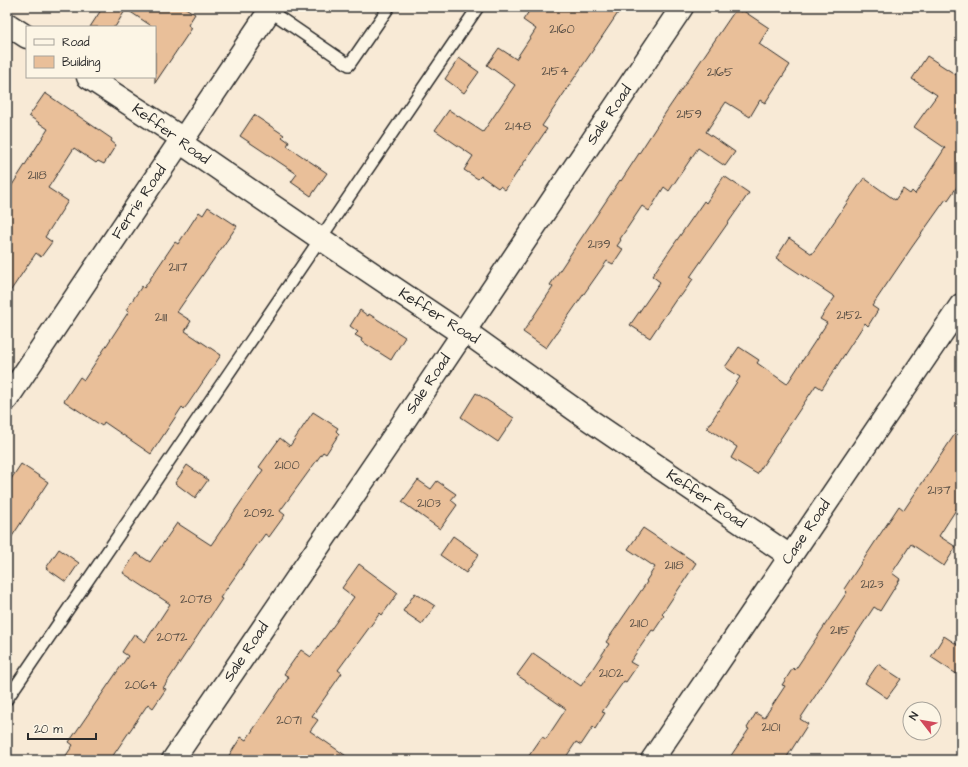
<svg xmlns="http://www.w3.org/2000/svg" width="968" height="767" viewBox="0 0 968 767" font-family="'Architects Daughter',sans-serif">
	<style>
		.building { fill: #e9bf99; stroke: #2b2b2b }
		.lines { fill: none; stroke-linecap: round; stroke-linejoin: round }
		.lane-casing { stroke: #2b2b2b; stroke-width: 14 }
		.street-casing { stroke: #2b2b2b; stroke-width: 25 }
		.secondary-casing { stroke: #2b2b2b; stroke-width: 25 }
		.lane { stroke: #fcf5e5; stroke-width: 11 }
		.street { stroke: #fcf5e5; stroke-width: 22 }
		.secondary { stroke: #fcf5e5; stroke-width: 22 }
		.labels { text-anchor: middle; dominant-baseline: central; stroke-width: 3; stroke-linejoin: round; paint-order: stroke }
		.number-label { font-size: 13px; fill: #5a5046 }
		.street-label { font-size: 15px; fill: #2b2b2b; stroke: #fcf5e5 }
	</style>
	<rect width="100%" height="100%" fill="#f8ead6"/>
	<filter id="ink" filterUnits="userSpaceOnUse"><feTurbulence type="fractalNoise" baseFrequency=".025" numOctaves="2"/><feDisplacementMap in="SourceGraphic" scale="8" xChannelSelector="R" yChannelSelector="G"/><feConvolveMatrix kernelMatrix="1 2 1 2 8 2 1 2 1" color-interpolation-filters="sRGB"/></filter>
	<g filter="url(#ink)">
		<!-- building -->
		<path class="building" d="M103,7H184L195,14L188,25L192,28L155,83V27H153L126,9L115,27H90Z
			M532,7H622L542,126L547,129L505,190L500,186L498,188L481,176L478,179L464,170L473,156L435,130L449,110L483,132L515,85L487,65L499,48L516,59L536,29L523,20Z
			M736,9L741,12L742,10L769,28L759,44L790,65L765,103L760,100L750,117L726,102L706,132L735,152L725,166L698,148L669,191L664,187L649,211L642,206L620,239L621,240L617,246L623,249L613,264L607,261L546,348L523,332L553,287L550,285L620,180L621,181L666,112Z
			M927,56L961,78V181L948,200L946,199L912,247L872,306L878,310L868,326L865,323L822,389L816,385L757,474L731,458L737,447L707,428L740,377L725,367L739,347L759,360L757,363L787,384L827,323L820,319L835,297L776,258L789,238L812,254L864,178L895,200L903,189L910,194L912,191L915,194L945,148L914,127L937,95L912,79Z
			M459,58L479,72L464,93L445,79Z
			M45,93L112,139L111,141L116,145L104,164L98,161L96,163L74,148L48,188L68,201L45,237L52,242L41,257L36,253L7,296V193L48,129L29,116Z
			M254,115L284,135L282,137L289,142L287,146L327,173L311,196L291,182L297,174L240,136Z
			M724,176L749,193L690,277L693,279L681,296L679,295L650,338L630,325L660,282L652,276L704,201L706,203Z
			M208,207L237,226L177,312L191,321L185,331L221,355L188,404L184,409L182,407L151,454L104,422L102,426L64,401L80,377L84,380L129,311L126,310L142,286L144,288L175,242L178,244L199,212L203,215Z
			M360,310L368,316L369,314L405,337L391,360L361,341L362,339L355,335L358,332L350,326Z
			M476,393L514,418L498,442L461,417Z
			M313,412L338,428L336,431L339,434L326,454L323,452L280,511L285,515L269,537L265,534L220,598L222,599L163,688L166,689L153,708L148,704L110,760H63L73,745L69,742L128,656L122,652L134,634L145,642L170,604L123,573L136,553L150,562L177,523L211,545L263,470L259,467L280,438L290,446Z
			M961,425V502L939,536L956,547L944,566L911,544L892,573L900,579L880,611L874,607L800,719L808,724L785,760H728L749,729L747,728L756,713L764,718L785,686L782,685L793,668L795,670L847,592L844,589L875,542L899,506L904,510Z
			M21,464L48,482L7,544V485Z
			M187,465L208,480L195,498L175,483Z
			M418,480L431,489L437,481L456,494L451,500L457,505L440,529L402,502Z
			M643,528L696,563L662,614L664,616L654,631L652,630L630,662L637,666L626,682L624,681L602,712L605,713L595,729L593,727L581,745L576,742L564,760H526L542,737L546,739L566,709L517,675L533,653L581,686L609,644L606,642L647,582L646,581L655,567L628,549Z
			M453,536L479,554L466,573L440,555Z
			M59,549L79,563L66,582L46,568Z
			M359,564L398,593L382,615L380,613L338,670L342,673L312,716L318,720L310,731L352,760H226L241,737L246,740L289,677L284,674L301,650L311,657L354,597L342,588Z
			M415,593L435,606L422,624L403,611Z
			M944,636L961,647V677L931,657Z
			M878,664L901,679L887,698L865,683Z"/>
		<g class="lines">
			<defs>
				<path id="lane" d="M270,11L349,65L389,7
					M7,699L478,7"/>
				<path id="street" d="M7,24L27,37
					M88,77L177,135L187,147L321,239L455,329L469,334L588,419L790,556
					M173,760L394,436L682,7
					M652,760L961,305"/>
				<path id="secondary" d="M7,399L177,146L182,141L272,7"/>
			</defs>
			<!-- lane casing -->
			<use href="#lane" class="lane-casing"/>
			<!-- street casing -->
			<use href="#street" class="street-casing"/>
			<!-- secondary casing -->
			<use href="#secondary" class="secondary-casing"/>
			<!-- lane -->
			<use href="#lane" class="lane"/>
			<!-- street -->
			<use href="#street" class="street"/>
			<!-- secondary -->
			<use href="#secondary" class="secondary"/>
		</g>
	</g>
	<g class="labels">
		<!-- number labels -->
		<g class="number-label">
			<text x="562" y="29">2160</text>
			<text x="555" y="71">2154</text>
			<text x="720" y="72">2165</text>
			<text x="689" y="114">2159</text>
			<text x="518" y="126">2148</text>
			<text x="37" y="175">2118</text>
			<text x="599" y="244">2139</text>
			<text x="178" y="267">2117</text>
			<text x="849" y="315">2152</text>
			<text x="161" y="317">2111</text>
			<text x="287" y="465">2100</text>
			<text x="939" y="490">2137</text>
			<text x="429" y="503">2103</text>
			<text x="259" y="513">2092</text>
			<text x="674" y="565">2118</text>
			<text x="872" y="584">2123</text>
			<text x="196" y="599">2078</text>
			<text x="639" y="623">2110</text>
			<text x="840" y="630">2115</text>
			<text x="172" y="637">2072</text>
			<text x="611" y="673">2102</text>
			<text x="141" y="685">2064</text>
			<text x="289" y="720">2071</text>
			<text x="771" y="727">2101</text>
		</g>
		<!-- street labels -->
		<g class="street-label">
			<text transform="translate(609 115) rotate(-56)">Sale Road</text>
			<text transform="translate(171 134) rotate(36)">Keffer Road</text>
			<text transform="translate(139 202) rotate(-56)">Ferris Road</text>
			<text transform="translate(439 316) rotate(32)">Keffer Road</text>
			<text transform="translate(428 384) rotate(-56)">Sale Road</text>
			<text transform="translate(706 499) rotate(34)">Keffer Road</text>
			<text transform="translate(806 532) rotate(-56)">Case Road</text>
			<text transform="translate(246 652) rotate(-56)">Sale Road</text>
		</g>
	</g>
	<!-- margin -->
	<rect width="968" height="767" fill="none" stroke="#fcf5e5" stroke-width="24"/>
	<rect x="12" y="12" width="944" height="743" fill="none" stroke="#2b2b2b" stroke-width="1.5" filter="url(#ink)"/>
	<!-- legend -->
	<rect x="26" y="26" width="130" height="52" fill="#fcf5e5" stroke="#a8a49b"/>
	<rect x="34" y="39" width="20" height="6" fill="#fcf5e5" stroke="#a8a49b"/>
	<text x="62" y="46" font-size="12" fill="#2b2b2b">Road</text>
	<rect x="34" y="56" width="20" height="12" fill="#e9bf99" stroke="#a8a49b"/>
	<text x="62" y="66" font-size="12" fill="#2b2b2b">Building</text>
	<!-- north arrow -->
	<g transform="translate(922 721) rotate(301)"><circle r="19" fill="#fcf5e5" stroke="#a8a49b"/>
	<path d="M0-3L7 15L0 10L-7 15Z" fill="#d1495b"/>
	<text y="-6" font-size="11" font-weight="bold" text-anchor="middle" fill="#2b2b2b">N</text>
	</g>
	<!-- scale -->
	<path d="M28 733v6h68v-6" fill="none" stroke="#2b2b2b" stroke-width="2"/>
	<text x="34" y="733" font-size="12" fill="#2b2b2b" stroke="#fcf5e5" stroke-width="3" paint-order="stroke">20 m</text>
</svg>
